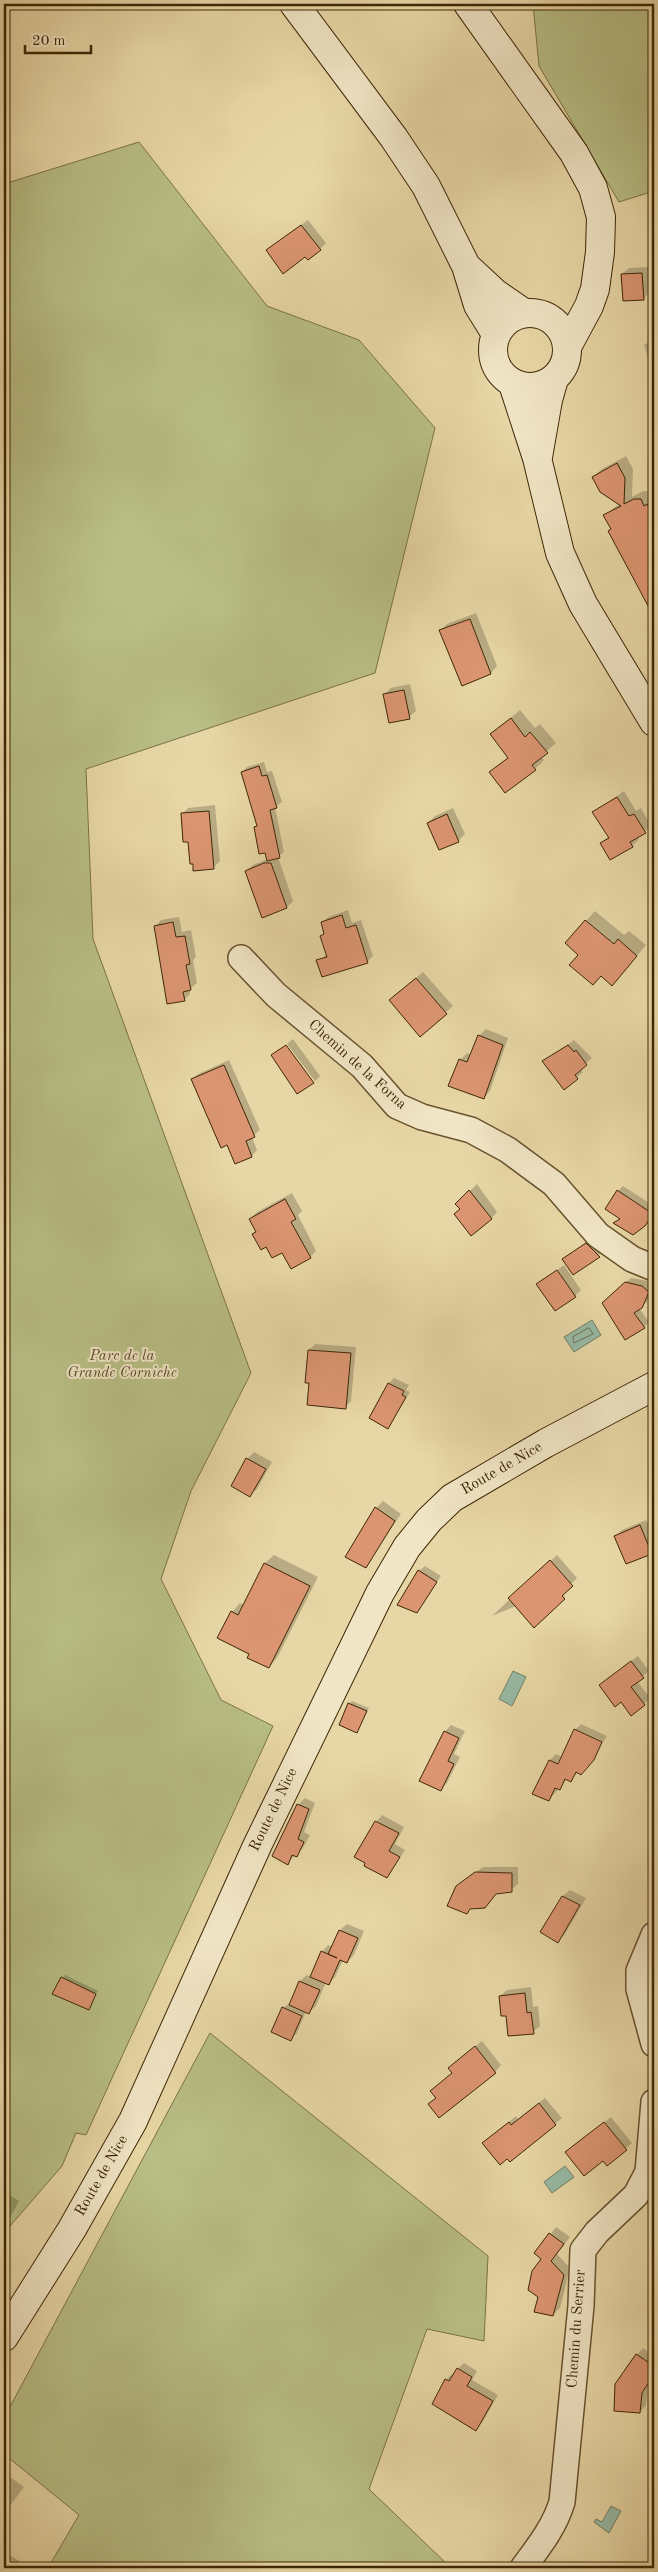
<svg xmlns="http://www.w3.org/2000/svg" width="658" height="2572" viewBox="0 0 658 2572" font-family="'Old Standard TT',serif">
	<style>
		.green { fill: #b8be85; stroke: #7b7246 }
		.water { fill: #97baa5; stroke: #737f65 }
		.shadow { fill: #0003 }
		.lines { fill: none; stroke-linecap: round; stroke-linejoin: round }
		.shore { stroke: #6a7056; stroke-width: 1 }
		.building { fill: #db9571; stroke: #3e2606 }
		.minor-casing { stroke: #68522e; stroke-width: 28 }
		.secondary-casing { stroke: #3e2606; stroke-width: 30 }
		.minor { stroke: #f0e5c5; stroke-width: 25 }
		.secondary { stroke: #f0e5c5; stroke-width: 28 }
		.labels { text-anchor: middle; dominant-baseline: central; stroke-width: 4; stroke-linejoin: round; paint-order: stroke }
		.street-label { font-size: 15px; fill: #3e2606; stroke: #f0e5c5 }
		.park-label { font-size: 15px; font-style: italic; fill: #5c4c26; stroke: #f0e5c5 }
	</style>
	<rect width="100%" height="100%" fill="#e8d7a6"/>
	<filter id="stains"><feTurbulence type="fractalNoise" baseFrequency=".004" numOctaves="4"/><feColorMatrix values="0 0 0 0 .2 0 0 0 0 .09 0 0 0 0 .02 0 0 0 .5 -.17"/></filter>
	<radialGradient id="worn" r=".72"><stop offset=".6" stop-color="#630" stop-opacity="0"/><stop offset="1" stop-color="#630" stop-opacity=".3"/></radialGradient>
	<!-- green -->
	<path class="green" d="M533,4H654V191L619,202L539,66Z
		M139,142L267,306L359,340L435,428L375,673L86,769L93,939L251,1373L191,1491L161,1579L221,1700L273,1726L86,2135L76,2133L62,2166L4,2233V184Z
		M210,2033L488,2256L484,2341L427,2329L369,2489L451,2568H48L79,2515L4,2454V2418Z"/>
	<!-- water -->
	<path class="water" d="M592,1320L601,1335L574,1352L564,1337Z
		M513,1671L526,1677L512,1706L499,1699Z
		M565,2166L574,2177L552,2193L544,2182Z
		M611,2506L621,2511L609,2533L594,2522L596,2519L602,2522Z"/>
	<!-- shadow -->
	<path class="shadow" d="M308,220L326,243L320,249L305,255L267,250Z
		M648,267L650,292L643,299L622,274L629,268Z
		M654,298V373L653,374L644,345L654,339L652,301Z
		M626,456L633,469L632,497L643,491H649L654,498V614L609,531L612,528L605,515L620,503L593,477L602,469Z
		M476,613L497,666L491,673L462,684L441,630L447,624Z
		M410,684L416,711L409,717L384,695L391,688Z
		M520,710L535,728L540,724L556,743L541,756L544,760L535,769L491,773L508,757L491,734Z
		M264,762L267,772L272,771L282,802L275,807L284,852L278,857L293,901L287,907L246,871L253,865L268,859L255,827L258,824L242,772L247,767Z
		M624,791L636,811L641,808L651,826L637,837L639,839L632,846L611,858L601,843L609,836L594,812Z
		M215,805L220,861L213,868L189,841L182,814L188,808Z
		M453,808L465,834L458,841L428,823L435,816Z
		M348,910L352,923L361,920L373,956L367,962L318,961L327,954L322,936L325,933L322,923L328,917Z
		M595,911L624,935L629,931L646,945L622,974L602,975L566,943Z
		M179,917L182,932L191,930L196,957L193,960L197,983L190,989V994L184,1000L155,926L161,920Z
		M423,972L453,1006L420,1035L397,994Z
		M486,1029L508,1038L490,1091L484,1098L460,1060L467,1053L471,1055L479,1036Z
		M293,1039L320,1076L315,1081L287,1044Z
		M574,1040L592,1058L580,1069L583,1072L564,1088L544,1062Z
		M229,1060L260,1130L252,1137L257,1150L252,1156L235,1162L227,1143L192,1080L198,1074Z
		M477,1184L497,1212L491,1219L461,1209L457,1204Z
		M623,1186L654,1206V1213L644,1225L615,1223L621,1218L618,1191Z
		M292,1193L302,1211L298,1215L316,1251L310,1257L267,1245L254,1234L257,1231L250,1219L257,1212Z
		M593,1237L606,1249L574,1274L563,1259Z
		M564,1265L581,1290L575,1296L538,1284Z
		M631,1278L648,1281L653,1287L647,1302L639,1308L649,1322L644,1327L608,1298Z
		M315,1344L356,1347L351,1401L345,1407L309,1350Z
		M394,1378L409,1385L406,1390L410,1392L388,1428L371,1418L389,1383Z
		M254,1452L272,1462L257,1489L250,1495L247,1459Z
		M383,1501L401,1514L366,1566L376,1508Z
		M646,1520L654,1539V1549L651,1553L616,1536L622,1530Z
		M274,1555L318,1577L277,1658L269,1667L251,1653L232,1612L240,1603L244,1605L265,1563Z
		M557,1555L577,1578L571,1584L536,1598L566,1596L562,1600L516,1606L492,1616Z
		M425,1566L441,1576L416,1612L419,1571Z
		M638,1656L649,1671L637,1681L650,1698L644,1704L606,1680Z
		M352,1701L369,1708L356,1732L349,1704Z
		M581,1724L607,1736L587,1767L578,1772L570,1781L567,1779L549,1800L534,1793L550,1760L556,1754L562,1757L575,1730Z
		M451,1725L465,1731L454,1754L460,1757L447,1783L440,1790L421,1780L445,1731Z
		M305,1798L315,1803L304,1832L310,1835L303,1848L287,1863L298,1805Z
		M382,1815L404,1827L395,1844L405,1850L387,1877L376,1822Z
		M483,1867H518V1884L511,1890L458,1886Z
		M570,1890L586,1898L565,1934L558,1941L542,1931L563,1896Z
		M347,1924L364,1931L354,1955L347,1962L343,1960L335,1977L329,1983L326,1982L316,2006L309,2012L306,2011L297,2033L291,2039L283,2008L291,2002L300,1981L307,1975L311,1977L322,1952L328,1945L333,1947L340,1930Z
		M65,1975L98,1991L88,2008L62,1978Z
		M531,1987L533,2007L538,2006L540,2026L533,2032L507,2014L500,1996L507,1990Z
		M482,2041L501,2065L495,2072L430,2104L436,2097L431,2091L453,2073L449,2068Z
		M545,2098L562,2118L510,2161L490,2137L516,2116L518,2119Z
		M611,2117L632,2143L607,2164L603,2159L567,2152Z
		M4,2192L19,2201L4,2229Z
		M556,2227L570,2237L557,2254L570,2268L560,2308L553,2315L543,2259L536,2253Z
		M643,2348L654,2356V2375L648,2385L646,2405L640,2412L637,2355Z
		M464,2363L477,2371L472,2380L498,2395L482,2423L476,2429L446,2380Z
		M10,2477L24,2487L4,2514V2483Z
		M11,2556L31,2568H4V2563Z"/>
	<g class="lines">
		<!-- shore -->
		<path class="shore" d="M589,1328L593,1334L574,1343L573,1337Z"/>
	</g>
	<!-- building -->
	<path class="building" d="M301,225L321,250L308,260L305,257L283,274L266,250Z
		M642,273L644,300L623,301L621,274Z
		M617,463L625,478L624,504L634,499H641L644,506L647,504L654,516V617L608,531L611,529L603,515L621,506L600,492L592,477Z
		M470,619L491,674L462,686L439,630Z
		M404,690L410,719L389,723L383,694Z
		M511,718L525,737L530,732L548,753L532,765L536,770L505,793L489,772L508,758L490,734Z
		M259,766L262,776L267,775L277,808L270,810L280,858L267,861L265,853L259,854L254,827L257,826L241,772Z
		M617,797L629,816L634,814L646,833L630,842L633,847L610,860L600,843L609,838L592,812Z
		M209,811L214,869L193,871V864H190L188,842H183L181,813Z
		M447,814L459,842L439,850L427,823Z
		M264,863H271L287,908L262,918L245,871Z
		M342,915L346,928L356,925L368,963L322,977L316,960L327,957L320,936L324,934L321,922Z
		M585,920L614,944L618,939L637,956L612,986L601,976L593,985L569,965L578,955L565,943Z
		M173,922L176,937L185,936L190,964L186,965L191,990L183,992L185,1001L167,1004L154,926Z
		M416,978L447,1014L420,1037L389,1000Z
		M478,1035L503,1045L484,1099L448,1086L459,1059L467,1062Z
		M286,1045L314,1083L297,1094L271,1055Z
		M568,1045L574,1052L576,1050L587,1065L575,1075L578,1079L564,1090L542,1061Z
		M224,1065L255,1137L246,1141L252,1157L235,1164L227,1145L221,1148L191,1079Z
		M469,1190L492,1219L471,1236L454,1214L460,1209L455,1204Z
		M617,1190L653,1214L645,1226L633,1235L613,1223L620,1219L605,1209Z
		M285,1199L296,1219L291,1222L311,1258L291,1269L282,1253L272,1258L266,1247L261,1250L252,1234L256,1232L249,1219Z
		M586,1243L600,1257L573,1275L562,1259Z
		M557,1270L576,1297L555,1311L536,1284Z
		M625,1282L642,1286L649,1292L642,1308L634,1313L645,1328L625,1340L602,1303Z
		M308,1350L351,1353L346,1409L307,1405L309,1383H305Z
		M388,1383L404,1391L402,1395L406,1397L388,1429L369,1418Z
		M246,1458L266,1469L250,1497L231,1486Z
		M375,1507L395,1521L366,1568L345,1557Z
		M640,1525L652,1554L626,1564L614,1536Z
		M550,1560L573,1586L562,1596L565,1599L534,1628L508,1598Z
		M264,1563L310,1586L269,1668L247,1658L249,1654L217,1638L231,1611L238,1615Z
		M418,1570L437,1582L417,1613L397,1605Z
		M631,1661L644,1678L631,1687L645,1705L631,1716L621,1702L615,1707L599,1685Z
		M348,1703L367,1711L357,1733L339,1725Z
		M574,1729L602,1742L594,1760L581,1775L576,1772L571,1782L565,1779L560,1790L555,1788L549,1801L532,1794L549,1760L558,1764Z
		M444,1731L459,1738L448,1761L454,1764L441,1791L419,1781Z
		M297,1804L309,1809L298,1839L304,1842L297,1857L292,1855L288,1865L272,1856Z
		M375,1821L399,1833L389,1851L400,1857L387,1878L364,1866L365,1863L354,1857Z
		M475,1872L512,1873V1892L496,1894L485,1908L470,1909L467,1914L447,1906L456,1886Z
		M562,1896L580,1905L558,1943L540,1932Z
		M339,1930L358,1938L347,1963L340,1960L329,1985L310,1977L321,1951L337,1958L328,1954Z
		M61,1977L96,1994L89,2010L52,1994Z
		M299,1981L320,1990L309,2014L289,2005Z
		M525,1993L527,2013L531,2012L534,2034L508,2036L506,2016H501L499,1996Z
		M282,2007L302,2016L291,2041L271,2032Z
		M475,2046L496,2073L439,2118L428,2104L436,2098L430,2091L452,2073L448,2068Z
		M539,2103L556,2125L510,2162L507,2159L500,2165L482,2143L509,2122L511,2125Z
		M604,2122L627,2150L607,2166L603,2161L584,2176L565,2152Z
		M549,2233L564,2244L551,2261L564,2275L553,2316L534,2312L538,2297L528,2290L532,2271L541,2259L534,2253Z
		M636,2354L654,2366V2374L642,2393L640,2413L614,2411L615,2384Z
		M457,2368L472,2377L467,2386L493,2401L476,2431L432,2404L445,2379L449,2381Z"/>
	<g class="lines">
		<defs>
			<path id="minor" d="M241,958L276,995L362,1066L397,1106L422,1117L471,1130L508,1150L554,1184L598,1235L632,1259L654,1268
				M654,1935L639,1971V1989L654,2044
				M523,2568C539,2546 554,2528 562,2502L581,2306L583,2250L597,2232L636,2195L648,2172L654,2102"/>
			<path id="secondary" d="M294,4L394,138L426,186L466,266L478,305L496,334
				M468,4L574,153L593,188L601,217L600,252L595,289L589,306L568,345
				M467,267L495,293L524,313
				M493 350a37 37 0 1 1 74 0a37 37 0 1 1-74 0Z
				M513,384L537,458L560,553L583,604L654,722
				M538,457L548,400L554,379
				M4,2337L72,2229L133,2121L257,1846L380,1593L407,1547L429,1520L452,1498L546,1443L654,1386"/>
		</defs>
		<!-- minor casing -->
		<use href="#minor" class="minor-casing"/>
		<!-- secondary casing -->
		<use href="#secondary" class="secondary-casing"/>
		<!-- minor -->
		<use href="#minor" class="minor"/>
		<!-- secondary -->
		<use href="#secondary" class="secondary"/>
	</g>
	<g class="labels">
		<!-- street labels -->
		<g class="street-label">
			<text transform="translate(357 1065) rotate(42)">Chemin de la Forna</text>
			<text transform="translate(502 1469) rotate(-30)">Route de Nice</text>
			<text transform="translate(274 1810) rotate(-64)">Route de Nice</text>
			<text transform="translate(102 2176) rotate(-60)">Route de Nice</text>
			<text transform="translate(577 2329) rotate(-86)">Chemin du Serrier</text>
		</g>
		<!-- park labels -->
		<g class="park-label">
			<text x="122" y="1356">Parc de la<tspan x="122" dy="17">Grande Corniche</tspan></text>
		</g>
	</g>
	<!-- margin -->
	<rect width="658" height="2572" fill="none" stroke="#e8d7a6" stroke-width="20"/>
	<rect x="5" y="5" width="648" height="2562" fill="none" stroke="#3e2606" stroke-width="2.5"/>
	<rect x="10" y="10" width="638" height="2552" fill="none" stroke="#3e2606"/>
	<!-- scale -->
	<path d="M25 45v8h66v-8" fill="none" stroke="#3e2606" stroke-width="2.5"/>
	<text x="32" y="45" font-size="15" fill="#3e2606" stroke="#f0e5c5" stroke-width="4" paint-order="stroke">20 m</text>
	<rect width="100%" height="100%" filter="url(#stains)"/>
	<rect width="100%" height="100%" fill="url(#worn)"/>
</svg>
